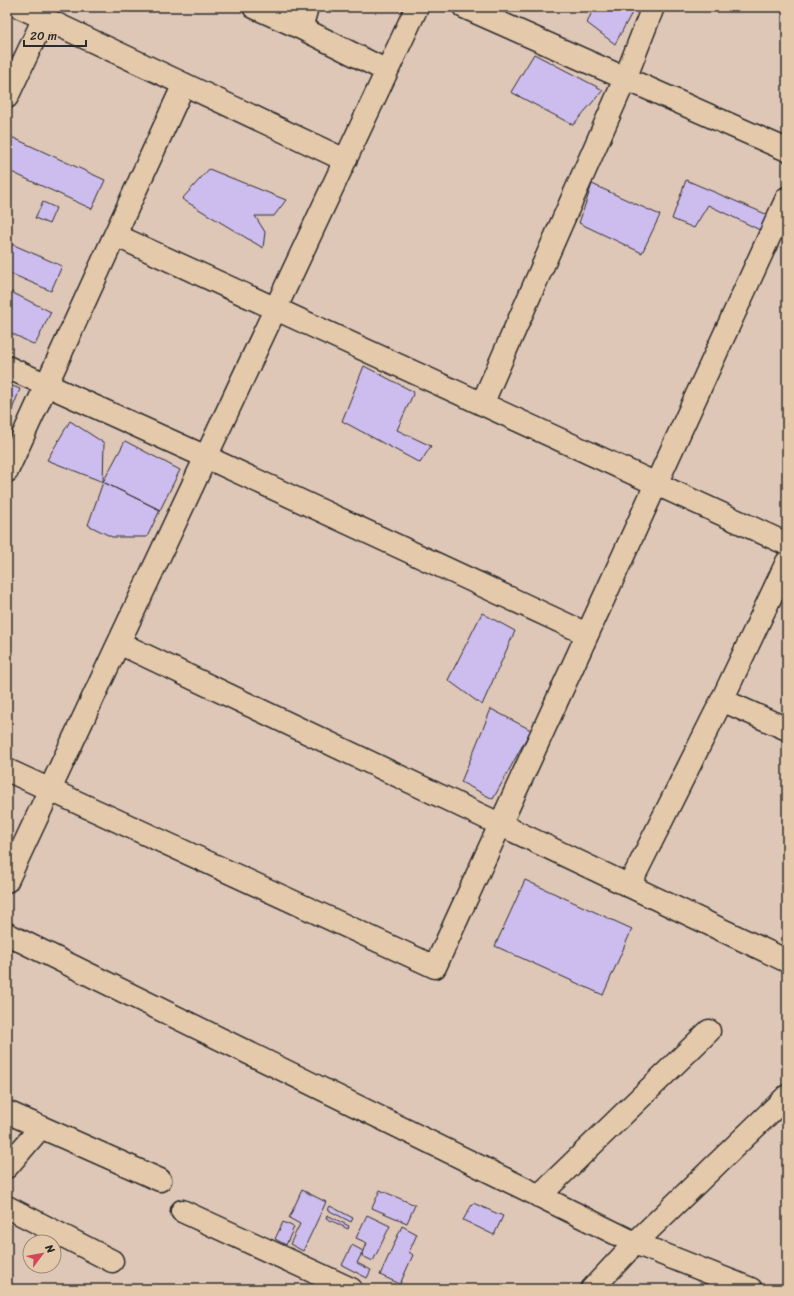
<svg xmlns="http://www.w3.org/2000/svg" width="794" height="1296" viewBox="0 0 794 1296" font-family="Sriracha,sans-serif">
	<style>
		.building { fill: #ccbdee; stroke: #2b2b2b }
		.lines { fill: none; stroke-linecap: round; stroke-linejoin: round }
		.minor-casing { stroke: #2b2b2b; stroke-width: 25 }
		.minor { stroke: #e4c9ab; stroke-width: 22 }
	</style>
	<rect width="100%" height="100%" fill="#dfc7b8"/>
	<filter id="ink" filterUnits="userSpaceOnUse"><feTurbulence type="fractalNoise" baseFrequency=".025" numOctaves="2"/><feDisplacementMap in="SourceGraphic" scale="8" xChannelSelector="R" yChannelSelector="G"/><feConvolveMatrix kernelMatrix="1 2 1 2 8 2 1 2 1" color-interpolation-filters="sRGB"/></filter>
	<g filter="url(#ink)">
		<!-- building -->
		<path class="building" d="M594,7H635L615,44L587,23Z
			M534,54L603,90L573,125L511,92Z
			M7,135L105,180L92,209L7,170Z
			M209,169L286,200L274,216H255L265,232L263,248L182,199Z
			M686,180L768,215L762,231L708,205L694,228L672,219Z
			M592,184L660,215L642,253L579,223Z
			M43,202L56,208L49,224L35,218Z
			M7,242L62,266L51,291L7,272Z
			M7,290L51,312L35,345L7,331Z
			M364,366L414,392L397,430L431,446L420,463L342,421Z
			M7,384L20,389L7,423Z
			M70,421L104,443L103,482L47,460Z
			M125,441L180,470L160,510L103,482Z
			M103,482L160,510L147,537H112L88,525Z
			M482,613L515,631L482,705L448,680Z
			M491,709L531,730L493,799L461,782Z
			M525,880L632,929L603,995L495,946Z
			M302,1190L326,1202L303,1251L290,1244L300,1224L289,1218Z
			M380,1190L415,1205L407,1223L372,1208Z
			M473,1203L503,1216L494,1235L463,1220Z
			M330,1206L353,1218L351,1222L328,1210Z
			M327,1215L349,1226L348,1229L326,1218Z
			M367,1215L390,1226L373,1261L362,1256L367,1243L356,1238Z
			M283,1222L294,1227L286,1245L275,1239Z
			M402,1226L417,1234L409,1252L413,1255L400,1284L380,1275Z
			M352,1245L363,1251L357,1263L371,1270L367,1278L342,1265Z"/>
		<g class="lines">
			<defs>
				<path id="minor" d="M20,7L345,160
					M254,7L301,28L387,71
					M464,7L787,150
					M301,28L307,7
					M7,97L44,18
					M115,235L787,544
					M7,367L206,457L587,634
					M482,404L625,79L653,7
					M7,471L184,84
					M119,643L787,961
					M722,700L787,729
					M7,770L435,967L787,198
					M7,881L417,7
					M629,886L722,700L787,562
					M7,934L635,1243L751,1289
					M7,1112L160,1180
					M7,1167L41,1127
					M539,1196L709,1031
					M7,1207L112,1261
					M182,1211L351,1289
					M592,1289L635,1243L787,1096"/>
			</defs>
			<!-- minor casing -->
			<use href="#minor" class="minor-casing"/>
			<!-- minor -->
			<use href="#minor" class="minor"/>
		</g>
	</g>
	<!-- margin -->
	<rect width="794" height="1296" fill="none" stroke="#e4c9ab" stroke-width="24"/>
	<rect x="12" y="12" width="770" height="1272" fill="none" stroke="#2b2b2b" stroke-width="1.5" filter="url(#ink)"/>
	<!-- north arrow -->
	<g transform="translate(42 1254) rotate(58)"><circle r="19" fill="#e4c9ab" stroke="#9a8a78"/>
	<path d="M0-3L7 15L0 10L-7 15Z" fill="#d1495b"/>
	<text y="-6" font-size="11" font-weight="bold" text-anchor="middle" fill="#2b2b2b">N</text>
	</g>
	<!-- scale -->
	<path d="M24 40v6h62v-6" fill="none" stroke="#2b2b2b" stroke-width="2"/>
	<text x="30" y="40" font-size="12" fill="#2b2b2b" stroke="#e4c9ab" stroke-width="3" paint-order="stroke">20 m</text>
</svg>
